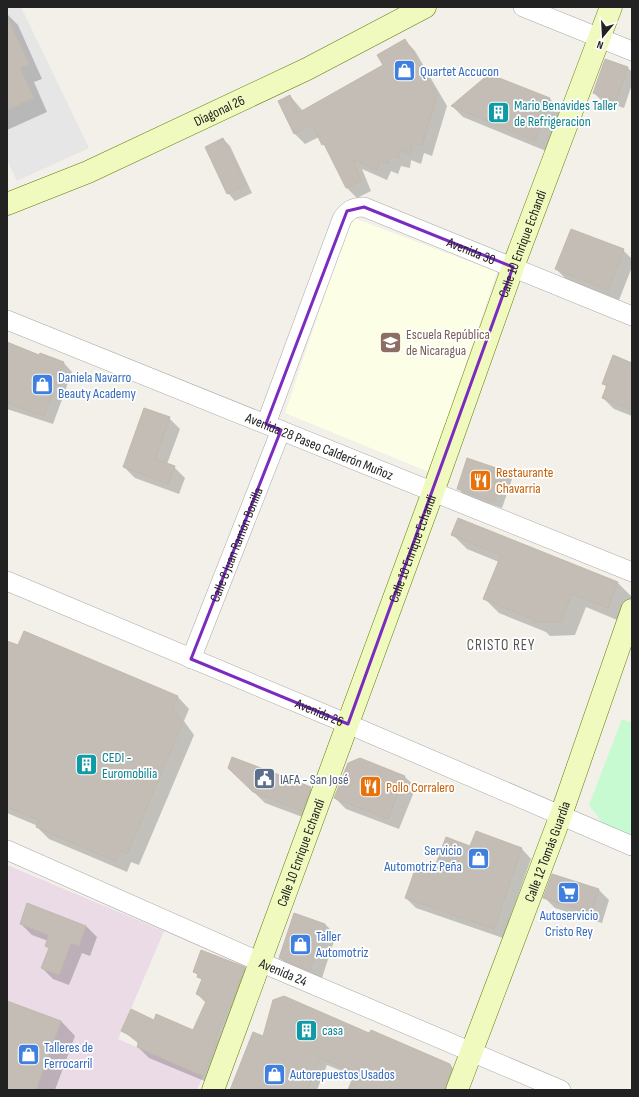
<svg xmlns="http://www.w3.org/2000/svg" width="639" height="1097" viewBox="0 0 639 1097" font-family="'Sofia Sans Condensed',sans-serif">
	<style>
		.industrial { fill: #ebdbe6 }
		.education { fill: #fcffe5 }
		.park { fill: #c8fad2 }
		.parking { fill: #e6e6e6 }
		.shadow { fill: #0003 }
		.building { fill: #c3bdb5; stroke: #c4b9ab }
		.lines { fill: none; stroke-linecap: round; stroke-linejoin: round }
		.street-casing { stroke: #a9a9a9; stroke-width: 20 }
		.secondary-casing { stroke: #627d05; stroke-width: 23 }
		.street { stroke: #fff; stroke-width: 19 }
		.secondary { stroke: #f0fabf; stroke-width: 22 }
		.marked { fill: none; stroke: #7b2cbf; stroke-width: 3; stroke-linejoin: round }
		.labels { text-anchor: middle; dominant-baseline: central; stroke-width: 3.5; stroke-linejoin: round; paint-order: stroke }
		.shop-label { font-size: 14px; fill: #366cbe; stroke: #fff; text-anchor: start }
		.culture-label { font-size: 14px; fill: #0d838f; stroke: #fff; text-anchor: start }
		.street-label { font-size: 14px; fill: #222; stroke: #fff }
		.education-label { font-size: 14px; fill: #785e54; stroke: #fff; text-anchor: start }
		.food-label { font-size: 14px; fill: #c56008; stroke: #fff; text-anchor: start }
		.service-label { font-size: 14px; fill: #4e5e75; stroke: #fff; text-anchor: start }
		.neighbourhood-label { font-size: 15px; letter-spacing: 1px; fill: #555; stroke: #fff }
	</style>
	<rect width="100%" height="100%" fill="#f2f0e9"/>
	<!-- industrial -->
	<path class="industrial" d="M7,865L164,931L118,1039L203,1076L197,1090H7Z"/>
	<!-- education -->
	<path class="education" d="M351,217L497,272L429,472L285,413Z"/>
	<!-- park -->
	<path class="park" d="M622,719L632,723V836L604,825L589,805Z"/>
	<!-- parking -->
	<path class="parking" d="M7,7H21L89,148L17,181L7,161V110L34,98L20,68L29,64L7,16Z"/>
	<!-- shadow -->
	<path class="shadow" d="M7,14L18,25L42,79L34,82L47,112L7,130Z
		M405,40L415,51L447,106L432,156L424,153L421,164L411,160L410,168L401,166L398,174L391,171L387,180L362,169L371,191L357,198L347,188L328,150L319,137L305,144L294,133L290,96L303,111L384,66Z
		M606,60L628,68L632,72V84L624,108L601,100L594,93Z
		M489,75L550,99L561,110L546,151L463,117L452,106Z
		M223,139L230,146L252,193L235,201L228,193L206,147Z
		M623,250L632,259V267L619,300L567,280L556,269Z
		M7,343L40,356L64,363L72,372L53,424L7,409Z
		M632,364V416L614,409L603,398L607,388L603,383Z
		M169,418L180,429L167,464L174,467L185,478L179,494L135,478L124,467Z
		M505,472L512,479L502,508L465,496L458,488Z
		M459,520L618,583L632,597L622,622L586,607L575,635L550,636L546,632L499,613L485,599L499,562L467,549L453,535Z
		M24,632L178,697L189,709L184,721L194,735L139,865L131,862L127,872L49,839L37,827L38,826L7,813V642L18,647Z
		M229,768L310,788L321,799L313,821L265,803Z
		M405,777L416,787L399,829L346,809L335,798Z
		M471,847L522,849L531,859L503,938L416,908L406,898L434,874Z
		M598,889L609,900L602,923L555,908L544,897Z
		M21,924L86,926L97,937L90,956L82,953L69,985L53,979L42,968L49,949L46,946L48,941L32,935Z
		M325,924L336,935L321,981L291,969L280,958Z
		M244,968L255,979L214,1085L149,1058L138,1047L139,1044L123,1031L154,1021L194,1032L206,1003L197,994L203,981L194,971Z
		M7,1002L61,1021L75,1036L55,1090H7Z
		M370,1035L449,1065L457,1073L454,1090H349L354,1076L327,1065L317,1090H231L264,1038Z"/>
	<!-- building -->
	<path class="building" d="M7,16L29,64L20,68L34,98L7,110Z
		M405,39L437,95L422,146L413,143L410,154L400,150L399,158L390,156L388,164L380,161L377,170L353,160L361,181L346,188L324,144L322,145L312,125L294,134L278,101L290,95L298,113L383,65L377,55Z
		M605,59L628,67L616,101L593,93Z
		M489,74L550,98L535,141L451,106Z
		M223,138L246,185L227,194L205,147Z
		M571,229L624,249L608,290L555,269Z
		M7,342L39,355L40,353L64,362L44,416L7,403Z
		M613,355L632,363V410L602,398L607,385L602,384Z
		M144,408L170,417L155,459L175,466L168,484L123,467Z
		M467,458L505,471L494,502L457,489Z
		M458,518L618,582L608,608L572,594L561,622H535L532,619L483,599L501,555L451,535Z
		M24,631L178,696L173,708L183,722L127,854L120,851L115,861L36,827L39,820L7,807V641L18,645Z
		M232,757L311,787L302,811L253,792L228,768Z
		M360,758L405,776L388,819L334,798L348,763Z
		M476,831L522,848L494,929L405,898L416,867L433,872L446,837L470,846Z
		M552,874L599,889L591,913L543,898Z
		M27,903L86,926L79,946L71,943L59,975L41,968L49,948L45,946L49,935L20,924Z
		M294,913L325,924L310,971L279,958Z
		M201,950L245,967L230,1008L228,1007L214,1040L217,1041L203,1076L137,1047L139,1040L121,1031L131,1009L154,1020L156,1014L193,1030L207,999L196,994L202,979L197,977L198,974L193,972Z
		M284,996L369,1033L371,1030L450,1064L452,1068L445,1090H348L355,1072L320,1058L307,1090H230L253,1032L263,1036L273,1000Z
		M7,1001L61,1021L36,1090H7Z"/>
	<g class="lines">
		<defs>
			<g id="street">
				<path d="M523,7L632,51"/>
				<path id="s1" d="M7,320L632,572"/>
				<path id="s2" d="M266,424L342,219C348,210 353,207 364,207L632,316"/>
				<path id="s3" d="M7,581L348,724L632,846"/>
				<path id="s4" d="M191,659L281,430"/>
				<path id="s5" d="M7,850L260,962L561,1090"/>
			</g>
			<g id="secondary">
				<path id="s6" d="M7,204L88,172L307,69L425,7"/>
				<path id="s7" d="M213,1090L433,492L513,267L611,7"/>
				<path id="s8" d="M457,1090L561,815L632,610"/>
			</g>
		</defs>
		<!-- street casing -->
		<use href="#street" class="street-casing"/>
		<!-- secondary casing -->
		<use href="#secondary" class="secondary-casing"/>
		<!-- street -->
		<use href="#street" class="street"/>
		<!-- secondary -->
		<use href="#secondary" class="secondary"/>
	</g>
	<!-- marked area -->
	<path class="marked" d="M364,207L513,267L348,724L191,659L281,430L266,424L347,211Z"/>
	<!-- icons -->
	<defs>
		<symbol id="shop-square" viewBox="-11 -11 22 22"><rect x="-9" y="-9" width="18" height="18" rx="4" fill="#3f7fe0" stroke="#fff"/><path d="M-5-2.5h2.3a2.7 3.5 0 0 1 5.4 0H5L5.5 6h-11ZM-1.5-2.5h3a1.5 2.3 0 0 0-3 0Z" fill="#fff"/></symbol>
		<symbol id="building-square" viewBox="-11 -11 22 22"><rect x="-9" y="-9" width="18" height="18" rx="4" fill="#0f9aa8" stroke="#fff"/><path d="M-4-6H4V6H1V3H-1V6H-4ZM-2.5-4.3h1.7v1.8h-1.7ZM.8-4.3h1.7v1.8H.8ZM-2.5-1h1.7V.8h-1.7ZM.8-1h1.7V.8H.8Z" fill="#fff"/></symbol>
		<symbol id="school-square" viewBox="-11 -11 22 22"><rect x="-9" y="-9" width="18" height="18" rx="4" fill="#8d6e63" stroke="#fff"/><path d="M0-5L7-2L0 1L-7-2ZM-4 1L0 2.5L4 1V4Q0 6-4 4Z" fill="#fff"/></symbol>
		<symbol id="restaurant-square" viewBox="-11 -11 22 22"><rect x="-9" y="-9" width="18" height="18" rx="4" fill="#e8710a" stroke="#fff"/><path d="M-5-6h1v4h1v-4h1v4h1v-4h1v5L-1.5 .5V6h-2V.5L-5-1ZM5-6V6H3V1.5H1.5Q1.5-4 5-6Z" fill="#fff"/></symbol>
		<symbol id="civic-square" viewBox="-11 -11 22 22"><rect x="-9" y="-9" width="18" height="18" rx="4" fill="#5c6f8a" stroke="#fff"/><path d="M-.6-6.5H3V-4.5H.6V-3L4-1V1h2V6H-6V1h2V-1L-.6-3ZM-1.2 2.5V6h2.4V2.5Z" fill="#fff"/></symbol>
		<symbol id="supermarket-square" viewBox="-11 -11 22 22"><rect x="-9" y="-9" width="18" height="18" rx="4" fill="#3f7fe0" stroke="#fff"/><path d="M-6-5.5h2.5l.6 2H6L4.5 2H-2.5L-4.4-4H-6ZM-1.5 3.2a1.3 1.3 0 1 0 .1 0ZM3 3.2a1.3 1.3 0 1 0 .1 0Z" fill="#fff"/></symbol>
	</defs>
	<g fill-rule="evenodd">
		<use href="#shop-square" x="392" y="58" width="25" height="25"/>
		<use href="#building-square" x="486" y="100" width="25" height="25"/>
		<use href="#school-square" x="378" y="330" width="25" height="25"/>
		<use href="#shop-square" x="30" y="372" width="25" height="25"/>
		<use href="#restaurant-square" x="468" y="468" width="25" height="25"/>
		<use href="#building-square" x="74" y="752" width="25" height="25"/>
		<use href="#civic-square" x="252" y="766" width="25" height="25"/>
		<use href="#restaurant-square" x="358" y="774" width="25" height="25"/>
		<use href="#shop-square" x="466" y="846" width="25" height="25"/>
		<use href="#supermarket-square" x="556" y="880" width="25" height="25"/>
		<use href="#shop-square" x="288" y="932" width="25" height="25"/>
		<use href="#building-square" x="294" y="1018" width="25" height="25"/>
		<use href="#shop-square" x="16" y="1042" width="25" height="25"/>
		<use href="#shop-square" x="262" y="1062" width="25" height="25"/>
	</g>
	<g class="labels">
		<!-- shop labels -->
		<g class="shop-label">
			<text x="420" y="71">Quartet Accucon</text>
			<text x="58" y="377">Daniela Navarro<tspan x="58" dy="16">Beauty Academy</tspan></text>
			<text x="462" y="850" text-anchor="end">Servicio<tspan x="462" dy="16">Automotriz Peña</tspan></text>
			<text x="569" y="915" text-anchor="middle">Autoservicio<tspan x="569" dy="16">Cristo Rey</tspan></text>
			<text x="316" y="936">Taller<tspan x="316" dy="16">Automotriz</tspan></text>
			<text x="44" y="1047">Talleres de<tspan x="44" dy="16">Ferrocarril</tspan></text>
			<text x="290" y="1074">Autorepuestos Usados</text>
		</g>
		<!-- culture labels -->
		<g class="culture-label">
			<text x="514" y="105">Mario Benavides Taller<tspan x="514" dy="16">de Refrigeracion</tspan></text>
			<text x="102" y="757">CEDI -<tspan x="102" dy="16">Euromobilia</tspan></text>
			<text x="322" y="1030">casa</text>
		</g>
		<!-- street labels -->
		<g class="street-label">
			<text stroke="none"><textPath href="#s6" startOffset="232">Diagonal 26</textPath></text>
			<text stroke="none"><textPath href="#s7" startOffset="901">Calle 10 Enrique Echandi</textPath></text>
			<text stroke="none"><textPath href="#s2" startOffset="361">Avenida 30</textPath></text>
			<text stroke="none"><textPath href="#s1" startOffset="337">Avenida 28 Paseo Calderón Muñoz</textPath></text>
			<text stroke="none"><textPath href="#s4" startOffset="123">Calle 8 Juan Ramón Bonilla</textPath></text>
			<text stroke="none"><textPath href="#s7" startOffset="577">Calle 10 Enrique Echandi</textPath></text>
			<text stroke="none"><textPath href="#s3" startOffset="339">Avenida 26</textPath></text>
			<text stroke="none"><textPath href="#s8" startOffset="255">Calle 12 Tomás Guardia</textPath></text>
			<text stroke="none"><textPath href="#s7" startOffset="253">Calle 10 Enrique Echandi</textPath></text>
			<text stroke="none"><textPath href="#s5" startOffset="302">Avenida 24</textPath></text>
		</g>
		<!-- education labels -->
		<g class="education-label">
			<text x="406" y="334">Escuela República<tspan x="406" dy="16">de Nicaragua</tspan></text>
		</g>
		<!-- food labels -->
		<g class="food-label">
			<text x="496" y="472">Restaurante<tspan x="496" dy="16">Chavarria</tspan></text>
			<text x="386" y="787">Pollo Corralero</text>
		</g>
		<!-- service labels -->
		<g class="service-label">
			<text x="280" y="779">IAFA - San José</text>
		</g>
		<!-- neighbourhood labels -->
		<g class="neighbourhood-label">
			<text x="501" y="645">CRISTO REY</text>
		</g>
	</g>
	<!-- border -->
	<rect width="639" height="1097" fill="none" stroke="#222222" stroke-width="16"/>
	<!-- north arrow -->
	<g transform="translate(603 36) rotate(198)" stroke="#ffffff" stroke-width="3" paint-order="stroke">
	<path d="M0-3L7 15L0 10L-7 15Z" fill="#222222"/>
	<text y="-6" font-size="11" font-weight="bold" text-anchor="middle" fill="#222222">N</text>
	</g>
</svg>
